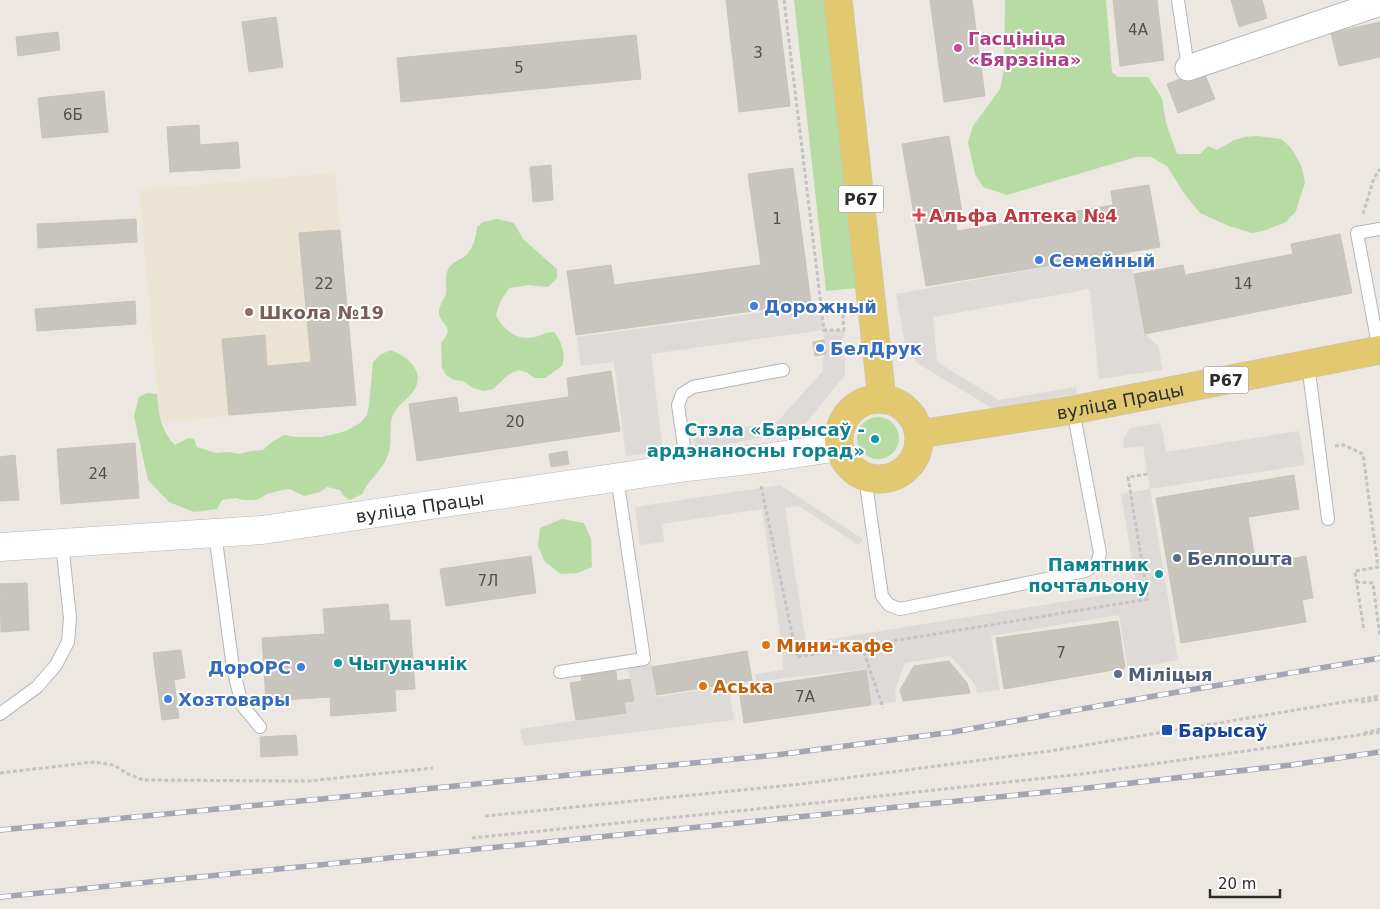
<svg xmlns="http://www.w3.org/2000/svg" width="1380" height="909" viewBox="0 0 1380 909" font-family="'DejaVu Sans',sans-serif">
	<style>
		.education { fill: #ece4d2 }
		.green { fill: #b6dca3 }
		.plaza { fill: #dddad7 }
		.building { fill: #c8c5be; stroke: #c8c3ba }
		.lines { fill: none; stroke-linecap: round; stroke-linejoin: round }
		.service-casing { stroke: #b4b6be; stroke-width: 14 }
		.minor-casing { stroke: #b4b6be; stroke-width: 27 }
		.secondary-casing { stroke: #b4b6be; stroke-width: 29 }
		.primary-casing { stroke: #c4c4c4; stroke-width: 29 }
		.path { stroke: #c4c4c4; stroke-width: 3; stroke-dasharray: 4 2.5; stroke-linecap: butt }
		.service { stroke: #fff; stroke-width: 12 }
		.minor { stroke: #fff; stroke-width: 25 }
		.secondary { stroke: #fff; stroke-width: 28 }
		.primary { stroke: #e2c96f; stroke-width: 28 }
		.rail-casing { stroke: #a3a5b4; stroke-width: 5.5 }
		.rail { stroke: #fff; stroke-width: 4; stroke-dasharray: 11; stroke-linecap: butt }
		.hotel-dot { fill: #d1479c; stroke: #fff; stroke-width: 2 }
		.health-dot { fill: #e0444e; stroke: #fff; stroke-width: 2 }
		.shop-dot { fill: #3f7fe0; stroke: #fff; stroke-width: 2 }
		.education-dot { fill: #8d6e63; stroke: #fff; stroke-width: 2 }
		.culture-dot { fill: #0f9aa8; stroke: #fff; stroke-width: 2 }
		.service-dot { fill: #5c6f8a; stroke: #fff; stroke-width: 2 }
		.food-dot { fill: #e8710a; stroke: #fff; stroke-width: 2 }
		.transit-dot { fill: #1a4fb4; stroke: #fff; stroke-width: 2 }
		.labels { text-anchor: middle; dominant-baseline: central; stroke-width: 4; stroke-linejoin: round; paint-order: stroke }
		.number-label { font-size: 15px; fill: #535250 }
		.shield { fill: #fff; stroke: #6b6b6b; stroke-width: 1 }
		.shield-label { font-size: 16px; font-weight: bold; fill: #2c2c2c }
		.hotel-label { font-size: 18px; font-weight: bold; fill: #b23c85; stroke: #fff; text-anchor: start }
		.health-label { font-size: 18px; font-weight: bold; fill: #be3a42; stroke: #fff; text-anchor: start }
		.shop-label { font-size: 18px; font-weight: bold; fill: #366cbe; stroke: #fff; text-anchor: start }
		.education-label { font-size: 18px; font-weight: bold; fill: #785e54; stroke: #fff; text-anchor: start }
		.street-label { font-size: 18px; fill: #2c2c2c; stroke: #fff }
		.culture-label { font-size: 18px; font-weight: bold; fill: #0d838f; stroke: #fff; text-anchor: end }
		.service-label { font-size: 18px; font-weight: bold; fill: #4e5e75; stroke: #fff; text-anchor: start }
		.food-label { font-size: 18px; font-weight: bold; fill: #c56008; stroke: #fff; text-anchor: start }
		.transit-label { font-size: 18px; font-weight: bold; fill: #164399; stroke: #fff; text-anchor: start }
	</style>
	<rect width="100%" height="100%" fill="#ece7e0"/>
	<!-- education -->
	<path class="education" d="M335,173L356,405L160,422L139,190Z"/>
	<!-- green -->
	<path class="green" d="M794,0H824L857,288L826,291Z
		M1005,0H1106L1112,72L1118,77H1148L1162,98L1166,123L1177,154H1200L1208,146L1217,150L1234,140L1245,137L1257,136L1281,139L1291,148L1301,165L1305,182L1296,211L1286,222L1263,231L1252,233L1229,226L1200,213L1183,192L1167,166L1151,157H1136L1007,195L983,187L975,174L968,142L973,126L1000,89L1004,70Z
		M497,219L514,223L523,239L557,269V278L548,287L529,285L509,288L501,300L496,315C502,329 519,342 535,337C542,335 546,332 554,332C562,342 566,354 562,366L545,378H534L528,373L519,370L509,374L493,389L483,391L471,387L463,381L454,380L446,375L442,368L441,343C457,325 439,326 439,312C439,305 444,300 446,294C447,289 445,283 446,278C448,259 460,263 468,253C474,245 476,237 477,227L483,222Z
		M390,350C408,356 428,373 412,393C405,401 396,407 392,417C389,426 392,441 389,452C385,468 369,479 362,494L350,500L344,496L340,490L327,487L320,492L304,496L290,489L282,490L267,494L257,500H243L236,498L222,500L217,509L194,512L169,502L148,480L134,416L139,397L147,393L157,394C159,414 160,430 175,445L188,438L194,439L197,447L216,453L229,452L239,454L250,451L263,450L273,441L284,435L296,437H322L346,431L360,423L367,415L369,406L373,362L380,355Z
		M857 438a21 21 0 1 1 42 0a21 21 0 1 1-42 0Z
		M562,519L584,523L591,539L592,567L578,573L561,574L545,562L538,546L540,528Z"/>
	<!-- plaza -->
	<path class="plaza" d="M1129,252L1145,334L1158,346L1163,370L1099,379L1090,289L933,317L937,362L999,400L1076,387L1077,394L992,408L917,363L906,349L896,294Z
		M820,305L824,330H844L845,375L801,429L776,435L695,450L693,435L777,422L823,371L822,359L826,354L823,330L651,354L663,451L626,456L614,362L581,366L577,337Z
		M1161,423L1166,452L1299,431L1305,465L1150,489L1178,660L1128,669L1119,615L991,636L1000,690L977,693L976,686L951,656L905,663L895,689L896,702L871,705L866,669L784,678L729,687L734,720L524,746L520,729L626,713L624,702L634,701L628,668L652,664L657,697L756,681L755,674L783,670L782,647L762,509L662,524L664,542L640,545L635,507L780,485L863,539L859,545L799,506L785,508L806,643L1137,590L1121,494L1150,489L1143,446L1124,448L1123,439L1130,428Z"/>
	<!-- building -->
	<path class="building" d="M726,0H777L790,106L739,112Z
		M930,0H972L985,96L944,102Z
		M1113,0H1157L1164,60L1120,66Z
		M1231,0H1262L1267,18L1239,27Z
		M276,17L283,67L249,72L242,22Z
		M1380,22V57L1339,66L1331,33Z
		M58,32L60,50L18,56L16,37Z
		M636,35L641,79L401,102L397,58Z
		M1203,70L1215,99L1178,113L1167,84Z
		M104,91L108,132L42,138L38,98Z
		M199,125L200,145L238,142L240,168L170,172L167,127Z
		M949,136L962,212L954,213L957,231L1113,205L1111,191L1149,185L1160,247L926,286L902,144Z
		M551,165L553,200L533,202L530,167Z
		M793,168L811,303L576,335L567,271L611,265L614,285L761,265L748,174Z
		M136,219L137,242L38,248L37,224Z
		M340,230L356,405L229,415L222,339L265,335L267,366L311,362L299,233Z
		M1340,234L1352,293L1145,334L1134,274L1183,265L1185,275L1293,254L1291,244Z
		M135,301L136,324L37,331L35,309Z
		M824,340L826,354L815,356L813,342Z
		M611,371L620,431L417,461L409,404L457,397L459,413L569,397L567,378Z
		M135,443L139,498L61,504L57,449Z
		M567,451L569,464L551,467L549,454Z
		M15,455L19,500L0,501V457Z
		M1294,475L1299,509L1248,517L1256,565L1306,556L1313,598L1302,600L1306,622L1181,643L1156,498Z
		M531,556L536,593L446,606L440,569Z
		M27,583L29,630L1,632L0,584Z
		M388,604L390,621L410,620L415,689L395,690L396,711L331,716L330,697L266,701L262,638L325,634L323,609Z
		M1118,621L1125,668L1004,689L996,638Z
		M181,650L185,678L174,680L179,718L162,720L153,653Z
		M747,651L752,680L657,695L652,667Z
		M949,661L967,683L970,693L903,701L900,690L914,666Z
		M866,670L871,705L744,723L739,689Z
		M616,671L617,681L630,679L634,701L624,702L626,713L576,720L570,683L582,681L581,676Z
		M296,735L298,755L261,757L260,737Z"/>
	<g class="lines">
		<defs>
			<path id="service" d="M1178,0L1188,68
				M1379,350L1357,233L1380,229
				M1308,364L1328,519
				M687,467L678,405L682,394L693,387L783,370
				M865,477L882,596L889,605L900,609L1085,571L1097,564L1100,553L1073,410
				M215,533L233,668L242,705L260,727
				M560,672L644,659L617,477
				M0,714L37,687L56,665L68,642L70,618L62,543"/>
			<path id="minor" d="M1188,68L1380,3"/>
			<g id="secondary">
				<path id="s1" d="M0,547L262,530L687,467L757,459L840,447"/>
			</g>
			<g id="primary">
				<path d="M838,0L882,399"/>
				<circle cx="879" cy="439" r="40"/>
				<path id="s2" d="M919,434L1073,410L1380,350"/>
			</g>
		</defs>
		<!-- service casing -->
		<use href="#service" class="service-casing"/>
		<!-- minor casing -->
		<use href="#minor" class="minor-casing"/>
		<!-- secondary casing -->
		<use href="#secondary" class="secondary-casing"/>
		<!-- primary casing -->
		<use href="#primary" class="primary-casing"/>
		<!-- path -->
		<path class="path" d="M784,0L824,330H844L842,302
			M1363,214L1374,178L1380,169
			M1335,446L1344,445L1363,454L1378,567L1355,571L1364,631
			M761,486L797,657L862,646L883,708
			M1356,582L1373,583L1380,637
			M862,646L1148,599L1128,477L1148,474
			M1361,702L1380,699
			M1364,733L1380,729
			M0,773L93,762L114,765L128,774L143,780L308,781L433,768
			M485,816L801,784L1050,751L1380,696
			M472,838L825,802L1082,774L1380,732"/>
		<!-- service -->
		<use href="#service" class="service"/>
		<!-- minor -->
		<use href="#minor" class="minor"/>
		<!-- secondary -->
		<use href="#secondary" class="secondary"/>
		<!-- primary -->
		<use href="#primary" class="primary"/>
		<defs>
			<path id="rail" d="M0,830L776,755L953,732L1160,695L1380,658
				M0,897L1087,788L1291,765L1380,752"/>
		</defs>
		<!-- rail casing -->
		<use href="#rail" class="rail-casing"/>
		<!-- rail -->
		<use href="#rail" class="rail"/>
	</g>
	<!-- markers -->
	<circle class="hotel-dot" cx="958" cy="48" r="5"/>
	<path class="health-dot" d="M916.5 207.5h5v5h5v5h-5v5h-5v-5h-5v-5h5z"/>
	<g class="shop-dot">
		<circle cx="1039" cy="260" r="5"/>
		<circle cx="754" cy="306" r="5"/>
		<circle cx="820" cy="348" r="5"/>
		<circle cx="301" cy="667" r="5"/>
		<circle cx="168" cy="699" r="5"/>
	</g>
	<circle class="education-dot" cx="249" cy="312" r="5"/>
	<g class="culture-dot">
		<circle cx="875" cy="439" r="5"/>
		<circle cx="1159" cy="574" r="5"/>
		<circle cx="338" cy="663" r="5"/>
	</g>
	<g class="service-dot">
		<circle cx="1177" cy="558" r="5"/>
		<circle cx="1118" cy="674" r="5"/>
	</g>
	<g class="food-dot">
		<circle cx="766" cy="645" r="5"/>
		<circle cx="703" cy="686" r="5"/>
	</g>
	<rect class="transit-dot" x="1161" y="724" width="12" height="12" rx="2.5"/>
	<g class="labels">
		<!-- number labels -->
		<g class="number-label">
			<text x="1138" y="30">4А</text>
			<text x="758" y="53">3</text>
			<text x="519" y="68">5</text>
			<text x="73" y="115">6Б</text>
			<text x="777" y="219">1</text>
			<text x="324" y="284">22</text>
			<text x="1243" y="284">14</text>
			<text x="515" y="422">20</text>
			<text x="98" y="474">24</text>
			<text x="488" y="581">7Л</text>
			<text x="1061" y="653">7</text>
			<text x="805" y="697">7А</text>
		</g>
		<!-- shield labels -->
		<g class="shield">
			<rect x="838.5" y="185.5" width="45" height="27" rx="4"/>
			<rect x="1203.5" y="366.5" width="45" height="27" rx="4"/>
		</g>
		<g class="shield-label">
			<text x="861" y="199">Р67</text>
			<text x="1226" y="380">Р67</text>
		</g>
		<!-- hotel labels -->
		<g class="hotel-label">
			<text x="968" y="38">Гасцініца<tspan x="968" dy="21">«Бярэзіна»</tspan></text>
		</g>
		<!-- health labels -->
		<g class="health-label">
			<text x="929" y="215">Альфа Аптека №4</text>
		</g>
		<!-- shop labels -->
		<g class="shop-label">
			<text x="1049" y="260">Семейный</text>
			<text x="764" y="306">Дорожный</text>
			<text x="830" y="348">БелДрук</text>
			<text x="291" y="667" text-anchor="end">ДорОРС</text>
			<text x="178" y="699">Хозтовары</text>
		</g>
		<!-- education labels -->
		<g class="education-label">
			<text x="259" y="312">Школа №19</text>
		</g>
		<!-- street labels -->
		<g class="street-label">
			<text stroke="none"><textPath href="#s2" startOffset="204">вуліца Працы</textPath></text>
			<text stroke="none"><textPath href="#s1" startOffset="422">вуліца Працы</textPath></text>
		</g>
		<!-- culture labels -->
		<g class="culture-label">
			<text x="865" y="429">Стэла «Барысаў -<tspan x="865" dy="21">ардэнаносны горад»</tspan></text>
			<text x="1149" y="564">Памятник<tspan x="1149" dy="21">почтальону</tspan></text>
			<text x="348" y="663" text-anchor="start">Чыгуначнік</text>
		</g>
		<!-- service labels -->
		<g class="service-label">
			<text x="1187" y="558">Белпошта</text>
			<text x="1128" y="674">Міліцыя</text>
		</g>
		<!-- food labels -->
		<g class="food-label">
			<text x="776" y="645">Мини-кафе</text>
			<text x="713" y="686">Аська</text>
		</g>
		<!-- transit labels -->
		<g class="transit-label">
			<text x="1178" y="730">Барысаў</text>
		</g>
	</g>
	<!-- scale -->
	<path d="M1210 889v8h70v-8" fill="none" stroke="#2c2c2c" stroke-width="2.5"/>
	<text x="1218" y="889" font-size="15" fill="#2c2c2c" stroke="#ffffff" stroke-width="4" paint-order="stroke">20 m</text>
</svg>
